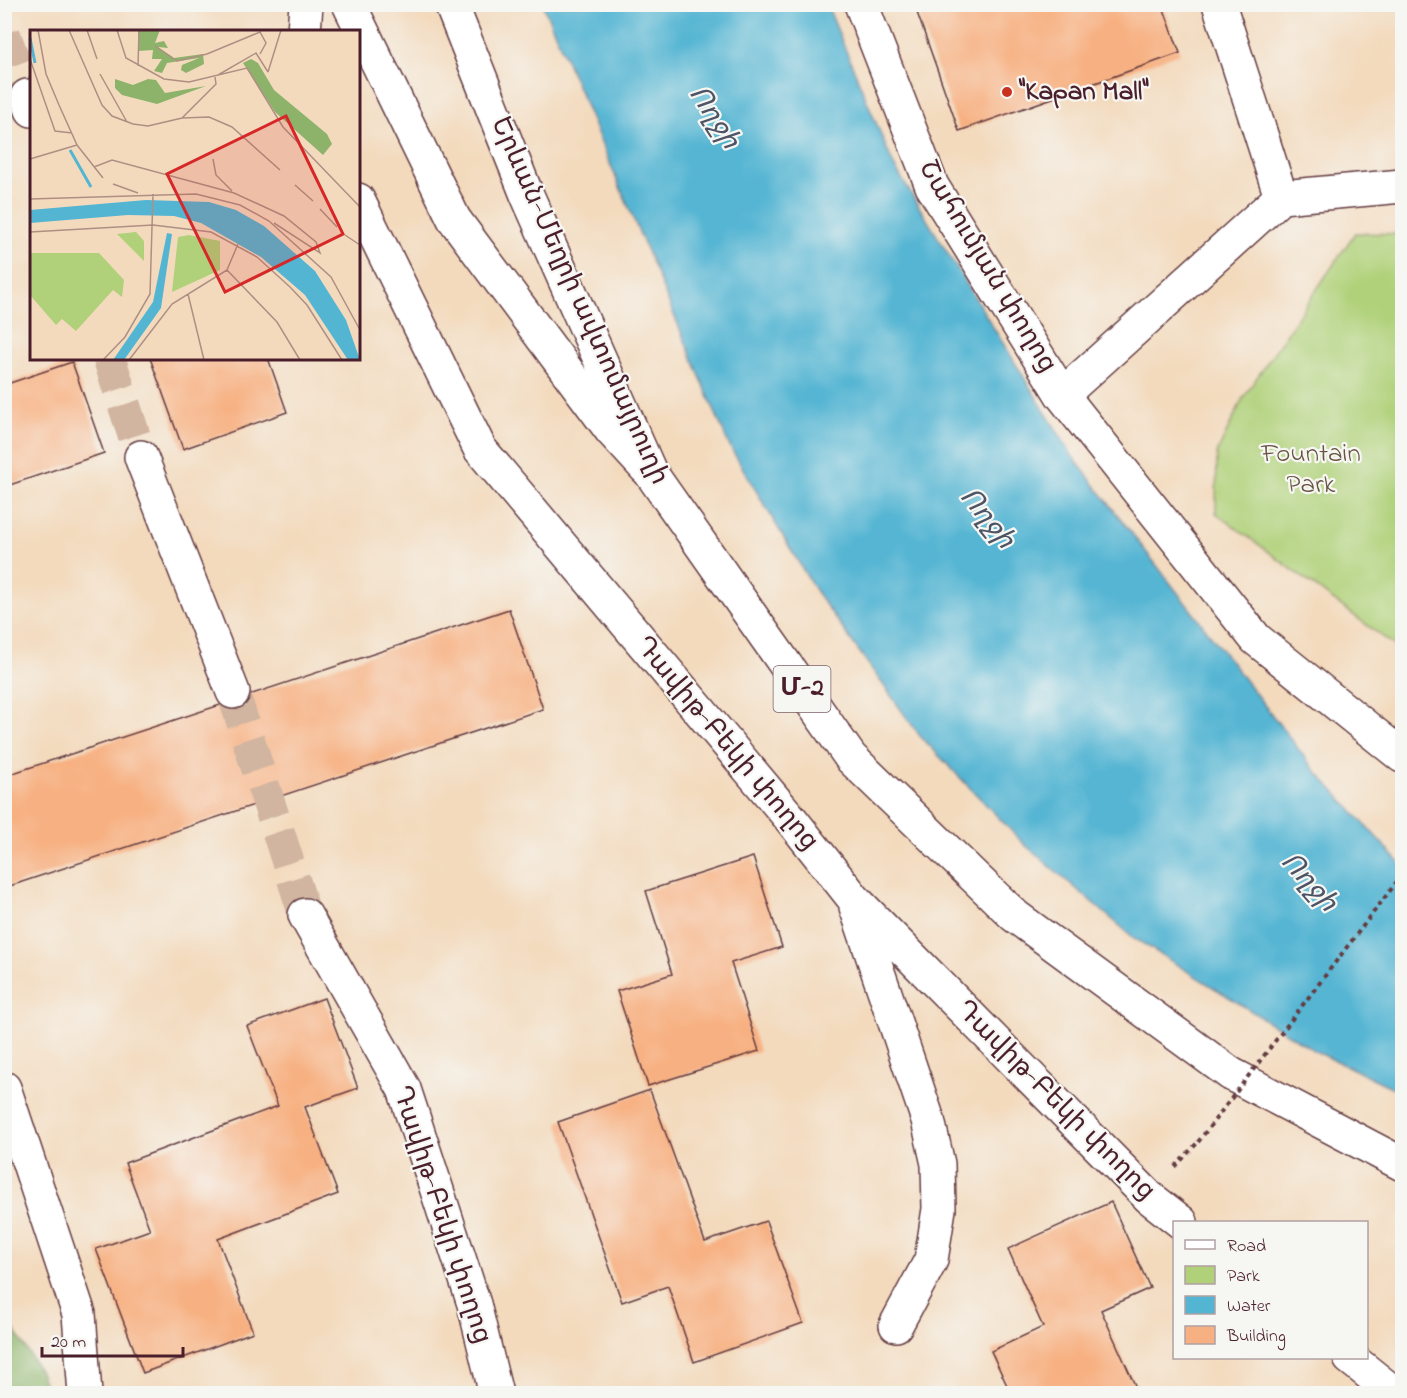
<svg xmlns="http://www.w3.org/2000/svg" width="1407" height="1398" viewBox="0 0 1407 1398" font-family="'Indie Flower','Noto Sans Armenian',sans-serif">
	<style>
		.green { fill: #b0d179; stroke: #7d7852; stroke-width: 1.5 }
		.forest { fill: #8cb369; stroke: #6b694a; stroke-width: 1.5 }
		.water { fill: #54b5d3; stroke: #4f6a7f; stroke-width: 1.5 }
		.building { fill: #f7b081 }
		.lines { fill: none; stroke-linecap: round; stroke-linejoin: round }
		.minor-tunnel { stroke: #d1b5a0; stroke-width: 33; stroke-dasharray: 33 16; stroke-linecap: butt }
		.minor-casing { stroke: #633b41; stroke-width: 36 }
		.highway-casing { stroke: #633b41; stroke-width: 36 }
		.path { stroke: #633b41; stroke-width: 4; stroke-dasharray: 4.5 4.5; stroke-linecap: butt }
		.minor { stroke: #fff; stroke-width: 33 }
		.highway { stroke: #fff; stroke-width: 33 }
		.path-bridge { stroke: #633b41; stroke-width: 4; stroke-dasharray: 4.5 4.5; stroke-linecap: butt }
		.poi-dot { fill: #c8321e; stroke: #f6f6f2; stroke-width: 2 }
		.labels { text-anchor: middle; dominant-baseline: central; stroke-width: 4.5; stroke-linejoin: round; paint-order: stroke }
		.shield { fill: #f6f6f2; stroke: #7e6067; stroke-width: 1.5 }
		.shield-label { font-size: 26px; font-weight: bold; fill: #4a1f2b }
		.poi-label { font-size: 27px; font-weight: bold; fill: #4a1f2b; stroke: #f6f6f2; text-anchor: start }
		.street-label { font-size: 27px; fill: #4a1f2b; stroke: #f6f6f2 }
		.park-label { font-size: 27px; fill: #695442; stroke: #f6f6f2 }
		.water-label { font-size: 28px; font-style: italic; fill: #4e5466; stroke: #f6f6f2 }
		.inset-river { fill: none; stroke: #54b5d3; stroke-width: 3 }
		.inset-road { fill: none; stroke: #af8f83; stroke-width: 1.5 }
		.view { fill: #d62828; fill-opacity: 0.15; stroke: #d62828; stroke-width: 3 }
		.inset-edge { fill: none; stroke: #4a1f2b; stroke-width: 3 }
	</style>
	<rect width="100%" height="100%" fill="#f6f6f2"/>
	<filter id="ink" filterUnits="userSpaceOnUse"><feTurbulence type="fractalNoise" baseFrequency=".0167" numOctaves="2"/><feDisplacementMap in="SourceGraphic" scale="12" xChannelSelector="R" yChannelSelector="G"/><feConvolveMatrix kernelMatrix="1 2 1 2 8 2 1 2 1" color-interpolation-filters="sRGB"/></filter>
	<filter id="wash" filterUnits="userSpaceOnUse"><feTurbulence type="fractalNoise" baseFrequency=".008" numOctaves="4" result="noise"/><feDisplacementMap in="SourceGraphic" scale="24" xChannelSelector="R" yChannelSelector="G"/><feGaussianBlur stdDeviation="1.35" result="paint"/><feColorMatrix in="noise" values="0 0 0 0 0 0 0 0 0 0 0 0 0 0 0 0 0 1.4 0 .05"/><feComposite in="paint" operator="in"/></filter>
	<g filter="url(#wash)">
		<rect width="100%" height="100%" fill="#f3dabd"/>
		<!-- green -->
		<path class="green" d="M1355,233L1402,234V651L1216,513L1217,453L1243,398Z"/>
		<!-- forest -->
		<path class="forest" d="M5,1314L40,1372L48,1393H5Z"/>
		<!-- water -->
		<path class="water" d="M543,5H827L894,166L1073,457L1313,768L1402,865V1092L1317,1052L1134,938L1024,844L920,736L815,590L729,445Z"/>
		<g id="blocks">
			<!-- building -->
			<path class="building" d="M914,4H1162L1180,53L959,131Z
				M150,358H268L287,412L183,449Z
				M72,362L104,453L4,487V385Z
				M509,609L543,709L4,888V776L220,705L230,710H239L247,704L252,694Z
				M753,857L782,947L731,963L759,1051L648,1086L617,991L672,974L646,891Z
				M324,998L358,1088L305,1107L338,1194L218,1239L253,1332L143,1373L96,1249L150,1230L125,1163L278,1106L247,1026Z
				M650,1090L705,1242L766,1221L803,1323L694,1362L668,1286L622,1302L558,1122Z
				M1111,1202L1150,1288L1101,1310L1139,1394H1011L991,1351L1043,1327L1008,1249Z"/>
		</g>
	</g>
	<g filter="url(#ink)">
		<use href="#blocks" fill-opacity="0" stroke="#633b41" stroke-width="1.5"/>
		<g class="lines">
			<!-- minor-tunnel -->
			<path class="minor-tunnel" d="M4,34L27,96
				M109,358L141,457
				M233,692L305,915"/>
			<defs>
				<path id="minor" d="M349,4L454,219L611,430L646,468
					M861,4L932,186L1062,395L1256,639L1402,756
					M1219,4L1281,197
					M304,32L306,4
					M27,96L32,110
					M1281,197L1402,186
					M358,200L480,449L790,818L854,899L1149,1197L1181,1222
					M1062,395L1281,197
					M141,457L233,692
					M856,907L928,1120L938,1164L939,1209L931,1260L896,1325
					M305,915L404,1089L474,1304L496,1394
					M4,1088L79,1314L85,1394
					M1350,1358L1395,1394"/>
				<path id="highway" d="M451,4L527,195L650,472L851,758L1015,916L1231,1074L1402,1164"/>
			</defs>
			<!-- minor casing -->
			<use href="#minor" class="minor-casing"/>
			<!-- highway casing -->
			<use href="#highway" class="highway-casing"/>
			<!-- path -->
			<path class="path" d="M1175,1167L1198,1142"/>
			<!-- minor -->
			<use href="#minor" class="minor"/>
			<!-- highway -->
			<use href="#highway" class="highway"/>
			<!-- path-bridge -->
			<path class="path-bridge" d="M1198,1142L1402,875"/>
		</g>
	</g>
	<!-- markers -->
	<circle class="poi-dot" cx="1007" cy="92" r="6"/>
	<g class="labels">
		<!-- shield labels -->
		<rect class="shield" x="773.5" y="666" width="57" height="46" rx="4.5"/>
		<g class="shield-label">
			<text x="802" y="689">Մ-2</text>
		</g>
		<!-- poi labels -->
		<g class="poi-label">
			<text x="1019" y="92">"Kapan Mall"</text>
		</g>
		<!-- street labels -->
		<g class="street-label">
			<text transform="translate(987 267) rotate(59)">Շահումյան փողոց</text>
			<text transform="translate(579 301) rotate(66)">Երևան-Մեղրի ավտոմայրուղի</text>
			<text transform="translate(726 744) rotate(50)">Դավիթ-Բեկի փողոց</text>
			<text transform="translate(1055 1101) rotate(45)">Դավիթ-Բեկի փողոց</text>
			<text transform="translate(441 1215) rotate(72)">Դավիթ-Բեկի փողոց</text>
		</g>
		<!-- park labels -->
		<g class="park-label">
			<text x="1311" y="454">Fountain<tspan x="1311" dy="31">Park</tspan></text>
		</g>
		<!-- water labels -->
		<g class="water-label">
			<text transform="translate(713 118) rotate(57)">Ողջի</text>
			<text transform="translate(986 519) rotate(51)">Ողջի</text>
			<text transform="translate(1308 883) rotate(48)">Ողջի</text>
		</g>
	</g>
	<!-- overview -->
	<g transform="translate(30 30)">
		<rect width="330" height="330" fill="#f3dabd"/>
		<path d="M106,202L114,211V231L87,204ZM159,205L190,211V240L142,262L148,207ZM0,223H69L94,250L92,267L83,260L46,301L32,289L26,295L0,265Z" fill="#b0d179"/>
		<path d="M108,0H130L125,13L134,11L138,18L128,17L144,28L173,24L174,34L156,43L151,40L152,35L169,28L137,33L132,43L124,41L132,29H122L123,20L108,21ZM221,29L228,33L244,60L297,104L302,114L293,125L245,82L213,33ZM85,49L103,55L118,49L126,50L135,63L176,56L127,74L92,65L85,58Z" fill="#8cb369"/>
		<path d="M116,170L179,172L206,180L234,196L285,241L316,290L330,330H318L275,265L231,227L171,193L144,186L98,185L0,193V180ZM137,203L142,204L131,278L94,330H83L123,272Z" fill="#54b5d3"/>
		<path class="inset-river" d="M0,8L5,33M40,120L61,157"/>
		<path class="inset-road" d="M8,0L16,44L29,75L47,115L73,148M39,0L72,75L82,86L103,94L118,96L152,88L186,54L185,47M57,0L67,29M87,0L96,28L134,49L159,52L217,38L253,97L330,177M125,16L147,31L177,24L230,2L236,13L230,24M0,29L25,101L42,103M108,36L109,0M238,42L251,0M70,44L97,92M188,45L226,23L238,42M152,88L179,87L202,97L250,140M0,129L47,115M183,129L186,145L202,161M64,137L82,130L204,163L254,186L286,212L290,223L244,193M83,154L108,163M265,155L283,171M0,169L166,164L210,175L239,191L301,247L330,300M290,179L307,197M0,202L123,195L181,202L227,227L260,257L277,275L312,330M315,205L330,215M197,240L247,292L270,330M197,240L208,214M158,264L174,330M73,330L95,307L120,264L123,164M99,330L142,274L197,240"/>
		<path class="view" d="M256,86L313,204L195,262L137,144Z"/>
		<rect width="330" height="330" class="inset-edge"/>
	</g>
	<!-- margin -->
	<rect width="1407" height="1398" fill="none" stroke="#f6f6f2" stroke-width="24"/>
	<!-- legend -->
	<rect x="1173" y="1221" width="195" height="138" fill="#f6f6f2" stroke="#b1a0a2" stroke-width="1.5"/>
	<rect x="1185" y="1240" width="30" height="9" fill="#ffffff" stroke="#b1a0a2" stroke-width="1.5"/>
	<text x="1227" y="1251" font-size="18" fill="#4a1f2b">Road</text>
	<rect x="1185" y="1266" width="30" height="18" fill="#b0d179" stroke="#b1a0a2" stroke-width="1.5"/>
	<text x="1227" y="1281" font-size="18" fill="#4a1f2b">Park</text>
	<rect x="1185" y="1296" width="30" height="18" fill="#54b5d3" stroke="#b1a0a2" stroke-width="1.5"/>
	<text x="1227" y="1311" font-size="18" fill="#4a1f2b">Water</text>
	<rect x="1185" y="1326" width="30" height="18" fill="#f7b081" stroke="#b1a0a2" stroke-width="1.5"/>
	<text x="1227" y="1341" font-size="18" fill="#4a1f2b">Building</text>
	<!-- scale -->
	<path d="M42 1347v9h141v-9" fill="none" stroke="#4a1f2b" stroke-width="3"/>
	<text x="51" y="1347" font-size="18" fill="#4a1f2b" stroke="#f6f6f2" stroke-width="4.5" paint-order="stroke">20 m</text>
</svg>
